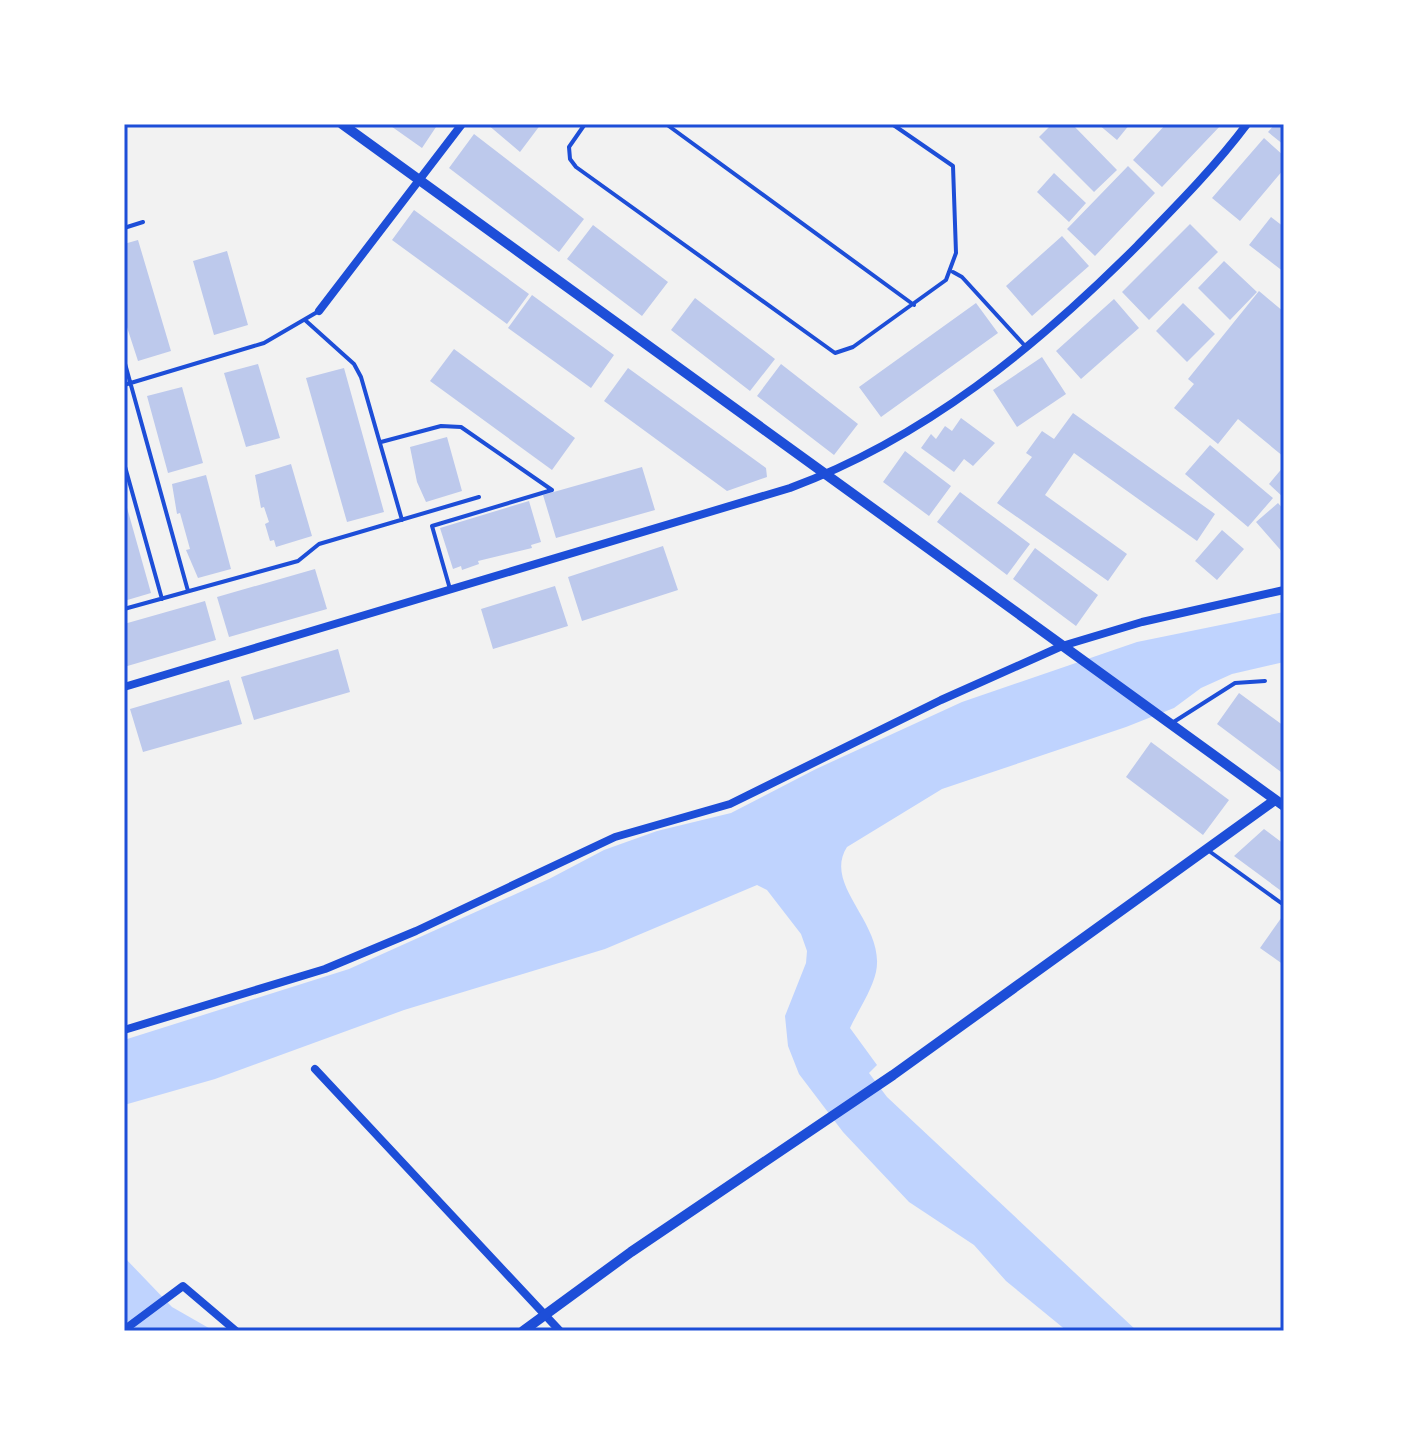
<svg xmlns="http://www.w3.org/2000/svg" width="1408" height="1455" viewBox="0 0 1408 1455" font-family="'Asap Condensed',sans-serif">
	<style>
		.water { fill: #bfd3fe }
		.building { fill: #bdc9ec }
		.lines { fill: none; stroke-linecap: round; stroke-linejoin: round }
		.service { stroke: #1d4ed8; stroke-width: 4 }
		.minor { stroke: #1d4ed8; stroke-width: 8 }
		.tertiary { stroke: #1d4ed8; stroke-width: 10 }
		.neatline { fill: none; stroke: #1d4ed8; stroke-width: 3 }
	</style>
	<rect width="100%" height="100%" fill="#f2f2f2"/>
	<!-- water -->
	<path class="water" d="M1284,612V662L1232,674L1201,688L1174,708L1126,727L942,789L847,847C822,886 886,924 876,972C872,990 858,1011 850,1028L877,1065L869,1073L887,1097L1137,1331H1067L1006,1281L974,1245L909,1202L843,1132L799,1074L788,1046L785,1016L806,963L807,951L801,934L767,890L757,885L605,949L404,1010L215,1079L124,1105V1040L349,969L549,879L604,850L657,831L731,813L816,769L962,702L1137,642Z
		M124,1257L172,1307L214,1331H138L124,1318Z"/>
	<!-- building -->
	<path class="building" d="M388,124H438L422,148Z
		M487,124H541L520,152Z
		M1052,124H1072L1117,170L1094,192L1039,137Z
		M1098,124H1130L1117,140Z
		M1166,124H1222L1162,187L1133,160Z
		M1275,124H1284V145L1268,132Z
		M474,134L584,219L559,252L449,168Z
		M1264,138L1284,156V169L1240,221L1212,198Z
		M1128,166L1155,193L1095,256L1067,229Z
		M1054,173L1086,203L1069,222L1037,192Z
		M414,210L529,294L507,324L392,240Z
		M1271,217L1284,227V272L1249,245Z
		M1190,224L1218,252L1149,320L1122,292Z
		M593,225L668,282L642,316L567,259Z
		M1062,236L1089,266L1032,316L1006,286Z
		M138,240L171,351L138,361L124,318V244Z
		M227,251L248,325L214,335L193,261Z
		M1224,261L1257,292L1230,320L1198,288Z
		M1259,291L1284,312V457L1238,419L1218,444L1174,408L1194,384L1188,379Z
		M532,295L614,355L591,388L508,328Z
		M695,298L775,359L750,391L671,330Z
		M1114,299L1139,328L1081,379L1056,351Z
		M976,303L998,333L881,417L859,387Z
		M1183,303L1215,334L1187,362L1156,331Z
		M454,349L575,438L552,470L430,381Z
		M1042,357L1066,394L1017,427L993,390Z
		M258,364L280,438L246,447L224,373Z
		M781,364L858,424L834,455L757,396Z
		M344,368L384,512L347,522L306,378Z
		M628,368L766,468L767,477L727,491L604,401Z
		M182,387L203,463L168,473L147,396Z
		M1073,413L1215,514L1197,541L1074,453L1045,495L1127,554L1108,581L997,503L1032,457L1026,453L1042,431L1054,439Z
		M961,418L995,443L973,466L964,459L954,472L921,448L931,434L936,439L945,426L952,431Z
		M447,437L462,491L426,502L417,482L410,447Z
		M1210,445L1273,498L1248,527L1185,474Z
		M905,451L951,486L929,516L883,482Z
		M291,464L312,536L276,547L274,540L270,541L265,524L269,522L264,507L261,508L255,475Z
		M1284,466V498L1269,484Z
		M642,467L655,510L556,538L543,495Z
		M206,475L231,569L198,578L186,550L190,549L180,513L177,514L172,484Z
		M960,492L1030,544L1007,575L937,522Z
		M124,497L151,593L124,601Z
		M529,501L541,542L531,545L532,548L478,561L479,564L462,570L461,566L453,569L440,528Z
		M1278,503L1284,510V554L1256,522Z
		M1222,530L1244,549L1217,580L1195,561Z
		M663,546L678,590L582,621L568,577Z
		M1035,548L1098,595L1076,626L1013,579Z
		M315,569L327,609L229,637L217,597Z
		M555,586L568,626L493,649L481,609Z
		M205,601L216,640L124,667V624Z
		M338,649L350,692L254,720L241,677Z
		M229,680L242,724L143,752L130,709Z
		M1239,693L1284,726L1281,772L1217,724Z
		M1151,742L1229,800L1203,835L1126,777Z
		M1264,829L1284,844V893L1234,856Z
		M1284,914V965L1260,948Z"/>
	<g class="lines">
		<!-- service -->
		<path class="service" d="M585,124L569,147L570,159L576,167L835,353L853,347L946,280L956,253L953,166L892,124
			M666,124L914,305
			M124,228L143,222
			M953,272L962,277L1026,347
			M305,320L354,364L361,377L402,520
			M124,360L188,591
			M124,385L264,343L319,311
			M381,442L441,426L461,427L552,490
			M124,463L162,599
			M450,589L432,526L552,490
			M124,609L298,561L319,544L479,497
			M1172,723L1235,683L1265,681
			M1209,851L1284,905"/>
		<!-- minor -->
		<path class="minor" d="M319,311L462,124
			M124,687L790,488C925,438 1036,347 1137,246C1175,207 1214,168 1247,124
			M124,1030L325,969L416,931L615,837L730,804L941,700L1062,646L1142,622L1284,590
			M315,1069L560,1331
			M124,1330L183,1286L236,1331"/>
		<!-- tertiary -->
		<path class="tertiary" d="M342,124L1284,806
			M523,1331L631,1252L893,1075L1275,800"/>
	</g>
	<!-- border -->
	<rect width="1408" height="1455" fill="none" stroke="#ffffff" stroke-width="252"/>
	<rect x="126" y="126" width="1156" height="1203" class="neatline"/>
</svg>
